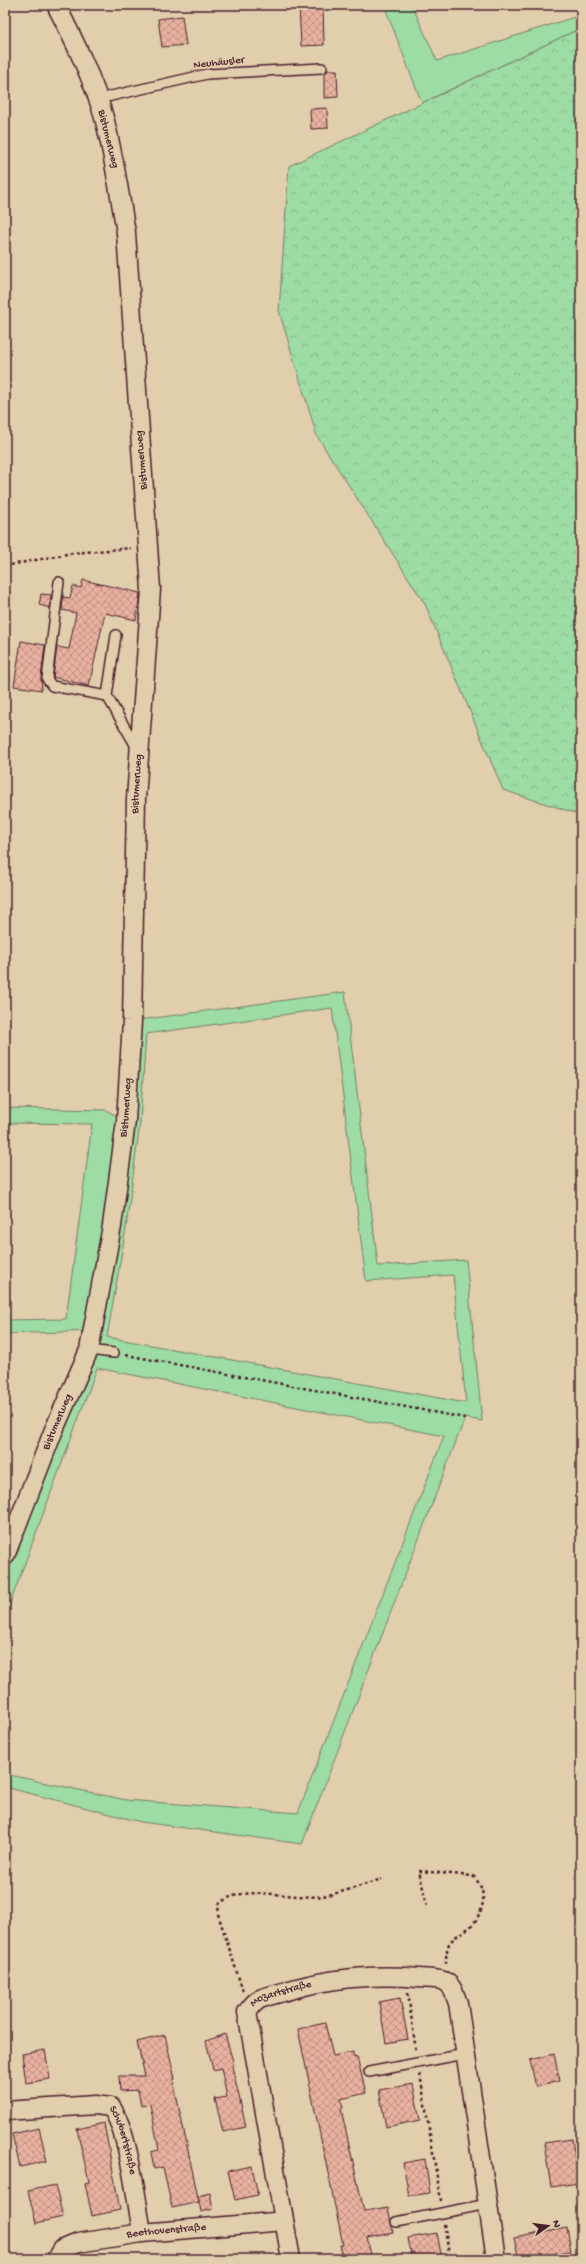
<svg xmlns="http://www.w3.org/2000/svg" width="586" height="2264" viewBox="0 0 586 2264" font-family="'Gochi Hand',sans-serif">
	<style>
		.grass { fill: #9ddca4; stroke: #747e68; fill-rule: evenodd }
		.forest { fill: url(#forest-crowns); stroke: #747e68 }
		.building { fill: url(#building-cross-hatch); stroke: #4a1f2b }
		.lines { fill: none; stroke-linecap: round; stroke-linejoin: round }
		.lane-casing { stroke: #4a1f2b; stroke-width: 12 }
		.street-casing { stroke: #4a1f2b; stroke-width: 21 }
		.path { stroke: #4a1f2b; stroke-width: 2.5; stroke-dasharray: 3 3; stroke-linecap: butt }
		.lane { stroke: #e1ceac; stroke-width: 9 }
		.street { stroke: #e1ceac; stroke-width: 18 }
		.labels { text-anchor: middle; dominant-baseline: central; stroke-width: 4; stroke-linejoin: round; paint-order: stroke }
		.street-label { font-size: 11px; fill: #4a1f2b; stroke: #e1ceac }
	</style>
	<defs>
		<pattern id="forest-crowns" width="20" height="18" patternUnits="userSpaceOnUse"><rect width="20" height="18" fill="#9ddca4"/><path d="M2 6a3 3 0 1 1 6 0M12 15a3 3 0 1 1 6 0" fill="none" stroke="#89bc8d"/></pattern>
		<pattern id="building-cross-hatch" width="8" height="8" patternUnits="userSpaceOnUse"><rect width="8" height="8" fill="#e9b2a0"/><path d="M0 0l8 8M0 8l8-8" fill="none" stroke="#bf9083"/></pattern>
	</defs>
	<rect width="100%" height="100%" fill="#e1ceac"/>
	<filter id="ink" filterUnits="userSpaceOnUse"><feTurbulence type="fractalNoise" baseFrequency=".025" numOctaves="2"/><feDisplacementMap in="SourceGraphic" scale="8" xChannelSelector="R" yChannelSelector="G"/><feConvolveMatrix kernelMatrix="1 2 1 2 8 2 1 2 1" color-interpolation-filters="sRGB"/></filter>
	<g filter="url(#ink)">
		<!-- grass -->
		<path class="grass" d="M384,5H412L437,61L581,15V28L422,103Z
			M345,992L378,1266L466,1260L482,1421L465,1418L302,1844L141,1822L5,1787V1774L126,1800L298,1813L444,1436L97,1368L5,1617V1556L93,1331L5,1334V1320L66,1319L92,1124L5,1123V1108L106,1110L126,1121L132,1021ZM332,1008L366,1281L453,1275L466,1403L107,1337L126,1228L140,1123L146,1034Z"/>
		<!-- forest -->
		<path class="forest" d="M581,28V815L503,790L425,604L317,436L279,311L289,166Z"/>
		<!-- building -->
		<path class="building" d="M299,5H323L324,45L301,46Z
			M182,16L186,45L162,47L158,19Z
			M328,70H337L338,97L324,98V74Z
			M327,108L328,128L311,129L310,109Z
			M83,580L140,593L136,620L105,613L89,686L53,677L57,647L69,649L76,613L62,610L63,597L70,598L73,586L81,588Z
			M41,594L51,595L50,608L39,605Z
			M21,641L45,645L41,678L42,690L14,686Z
			M400,1998L408,2039L386,2043L379,2002Z
			M325,2023L333,2056L353,2052L354,2058L357,2057L366,2093L341,2099L343,2108L341,2109L364,2211L388,2207L393,2233L367,2238L372,2259H343L340,2245H343L298,2029Z
			M225,2034L234,2065L232,2066L246,2127L223,2132L215,2099L227,2097L221,2068L213,2070L206,2041Z
			M165,2035L175,2079L173,2080L199,2202L172,2208L163,2167L154,2169L151,2152L159,2150L150,2104L141,2106L138,2090L120,2091L119,2076H145L137,2042Z
			M45,2050L50,2079L26,2083L22,2054Z
			M554,2054L560,2081L536,2087L530,2060Z
			M413,2084L420,2120L386,2127L379,2090Z
			M104,2123L120,2210L92,2216L85,2183L89,2182L77,2129Z
			M39,2128L47,2161L20,2167L12,2134Z
			M572,2139L579,2183L551,2187L544,2143Z
			M425,2159L430,2193L409,2196L403,2163Z
			M252,2166L258,2195L235,2200L228,2171Z
			M55,2185L63,2217L36,2223L28,2191Z
			M210,2193L213,2209L201,2212L198,2196Z
			M567,2228L571,2251L519,2259L514,2238Z
			M437,2233L442,2259H412L408,2238Z"/>
		<g class="lines">
			<defs>
				<path id="lane" d="M98,99L207,74L322,68
					M59,582L47,679L52,686L107,696
					M116,635L107,696L137,748
					M89,1350L114,1353
					M369,2072L465,2054
					M396,2222L488,2204"/>
				<g id="street">
					<path id="s1" d="M5,1556L53,1432L89,1350L112,1226L126,1121L132,1021L136,799L151,589L126,233C120,195 114,158 105,121C94,81 75,42 56,5"/>
					<path id="s2" d="M5,2111L95,2105L111,2107C128,2130 137,2202 142,2233"/>
					<path id="s3" d="M56,2259L61,2250L78,2243L142,2233L284,2221"/>
					<path id="s4" d="M291,2259L247,2012C251,2007 254,2002 260,1999C267,1996 276,1994 283,1992C328,1978 372,1974 419,1978C426,1979 439,1978 446,1982C453,1986 455,1996 458,2003L496,2259"/>
				</g>
			</defs>
			<!-- lane casing -->
			<use href="#lane" class="lane-casing"/>
			<!-- street casing -->
			<use href="#street" class="street-casing"/>
			<!-- path -->
			<path class="path" d="M5,566L72,553L131,548
				M126,1355L465,1418
				M427,1906L419,1871L473,1876C488,1890 485,1912 471,1926C464,1932 454,1936 449,1944C446,1951 446,1958 446,1966
				M243,1991L218,1914L219,1904C241,1883 293,1900 322,1896C342,1893 362,1885 382,1879
				M408,1993L416,2051
				M420,2074L441,2201
				M444,2224L450,2259"/>
			<!-- lane -->
			<use href="#lane" class="lane"/>
			<!-- street -->
			<use href="#street" class="street"/>
		</g>
	</g>
	<g class="labels">
		<!-- street labels -->
		<g class="street-label">
			<text transform="translate(219 63) rotate(-6)">Neuhäusler</text>
			<text transform="translate(108 139) rotate(76)">Bistumerweg</text>
			<text transform="translate(142 460) rotate(-95)">Bistumerweg</text>
			<text stroke="none"><textPath href="#s1" startOffset="792">Bistumerweg</textPath></text>
			<text stroke="none"><textPath href="#s1" startOffset="468">Bistumerweg</textPath></text>
			<text stroke="none"><textPath href="#s1" startOffset="144">Bistumerweg</textPath></text>
			<text stroke="none"><textPath href="#s4" startOffset="291">Mozartstraße</textPath></text>
			<text stroke="none"><textPath href="#s2" startOffset="142">Schubertstraße</textPath></text>
			<text stroke="none"><textPath href="#s3" startOffset="118">Beethovenstraße</textPath></text>
		</g>
	</g>
	<!-- margin -->
	<rect width="586" height="2264" fill="none" stroke="#e1ceac" stroke-width="20"/>
	<rect x="10" y="10" width="566" height="2244" fill="none" stroke="#4a1f2b" stroke-width="1.5" filter="url(#ink)"/>
	<!-- north arrow -->
	<g transform="translate(548 2226) rotate(76)" stroke="#e1ceac" stroke-width="3" paint-order="stroke">
	<path d="M0-3L7 15L0 10L-7 15Z" fill="#4a1f2b"/>
	<text y="-6" font-size="11" font-weight="bold" text-anchor="middle" fill="#4a1f2b">N</text>
	</g>
</svg>
